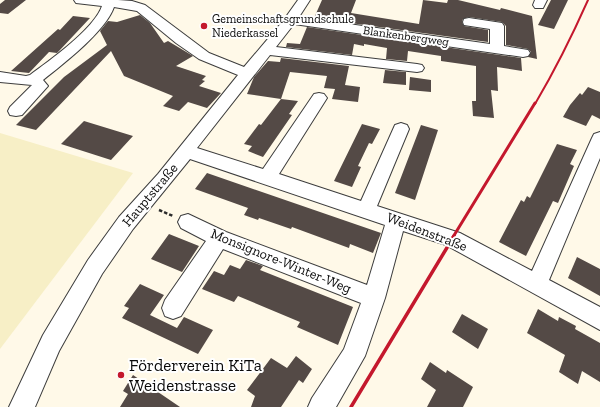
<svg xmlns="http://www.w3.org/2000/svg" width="600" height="407" viewBox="0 0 600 407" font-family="'Zilla Slab',serif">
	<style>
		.farmland { fill: #f7efc6 }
		.building { fill: #544a46 }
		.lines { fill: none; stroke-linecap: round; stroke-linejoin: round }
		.minor-casing { stroke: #3d3d3d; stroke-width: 2 }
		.path { stroke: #2c2c2c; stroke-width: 2.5; stroke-dasharray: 3.5 2; stroke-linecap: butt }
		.minor { fill: #fff; fill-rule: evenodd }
		.rail-far2 { stroke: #c4182d; stroke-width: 2 }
		.rail-far1 { stroke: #c4182d; stroke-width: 3 }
		.rail { stroke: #c4182d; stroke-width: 3.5 }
		.poi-dot { fill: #c4182d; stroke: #fff; stroke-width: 1.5 }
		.labels { text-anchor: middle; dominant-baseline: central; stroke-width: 4; stroke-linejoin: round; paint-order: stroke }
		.far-poi-label { font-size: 12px; fill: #0a0a0a; stroke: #fff; text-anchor: start }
		.far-street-label { font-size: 12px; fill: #0a0a0a; stroke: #fff }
		.street-label { font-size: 14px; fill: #0a0a0a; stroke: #fff }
		.near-poi-label { font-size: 17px; fill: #0a0a0a; stroke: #fff; text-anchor: start }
	</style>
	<rect width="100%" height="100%" fill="#fff9e8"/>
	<!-- farmland -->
	<path class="farmland" d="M0,133L133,173L0,349Z"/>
	<!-- building -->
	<path class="building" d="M5,0H26L8,14L0,13V4Z
		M322,0H356L351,13L419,24L423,0L447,3L448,0H458L500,10L501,8L532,16L537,59L528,57L531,52L528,49L506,45V26L502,22L469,17L463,19L462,22L464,26L488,30V42L314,18Z
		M551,0H568L554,29L538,25Z
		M140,15L150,23L164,43L168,41L193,56L176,66L206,76L202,80L205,81L199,86L221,93L207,108L188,102L179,111L163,106L173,96L124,76L111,51L36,130L16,125L64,77L107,45L100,31L108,21L117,22Z
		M73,16L90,18L59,51L57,53L49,52L29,73L11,71L58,29L60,30Z
		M307,27L521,58L522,71L497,67L498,91L491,90L494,118L473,116L472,101H476V66L441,61V56L408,51L407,61L386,59L387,48L364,44V46L354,44L352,55L286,47L287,43L300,44Z
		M281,58L349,66L345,85L360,87L358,102L332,99L335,89L324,88L327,76L290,72L281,99L247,94L254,77L268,61L280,62Z
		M385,70L406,72V85L383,83Z
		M410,77L431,80V92L409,90Z
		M588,87L600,92V119L592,115L586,126L563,117L570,105L580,93L582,95Z
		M281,99L298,101L289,114L292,115L263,157L248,151L252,146L244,144L259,124L261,125Z
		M84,121L133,136L111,160L61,144Z
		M362,124L380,129L372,144L369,143L358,166L361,167L352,187L334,181Z
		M421,125L438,130L415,200L395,193Z
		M557,144L577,150L570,164L574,166L558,203L553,201L526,256L499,242L521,200L524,202L527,196L530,198Z
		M207,173L381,233L373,253L350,244L349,248L292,227L291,229L259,218L258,220L244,215L248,208L195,189Z
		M169,234L199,246L182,272L151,259Z
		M577,257L600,269V296L568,278Z
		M246,260L263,266L260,270L353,307L338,345L297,327L300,322L238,296L234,302L202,289L214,271L224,275L230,265L240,269Z
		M140,284L164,295L150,315L177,328L184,317L213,330L198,354L122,318L129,308L124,306Z
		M538,309L558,321L559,317L576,326L575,329L600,343V382L582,371L578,384L559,372L565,355L527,333Z
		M462,314L488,329L478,349L452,332Z
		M296,356L312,369L303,383L299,380L281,407H251L255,396L247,390L271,358L287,368Z
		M430,362L446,373L447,370L473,387L463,407H427L436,390L421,379Z
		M133,375L180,407H120L128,394L123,391Z"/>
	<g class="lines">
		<defs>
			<path id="minor" d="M74,0H118L132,1L145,5L209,53L244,67L283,21L298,0H310L299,17L490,44V29L464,25L463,22L464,19L469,18L502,23L504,26V46L528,50L530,53L528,56L523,57L294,24L276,47L417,64L422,65L424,68L422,71L417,72L270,55L197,148L263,169L314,94L319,93L324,94L327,98L279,174L361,201L395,125L401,123L407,125L409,129L377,206L460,233L532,271L592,138L594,134L600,132V158L549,280L600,307V330L446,245L403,231L385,298L365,356L336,407H308L312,398L344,349L361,303L223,249L181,316L173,319L165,316L162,308L165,300L206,241L181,228L178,222L181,216L188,214L226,232L367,285L385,225L190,159L133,229L102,274L59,351L35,407H9L43,335L88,260L119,217L158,174L238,75L199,59L176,43L137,11L114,7C106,31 63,64 43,80L48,86L22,115L16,116L10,115L8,111L10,107L32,85L0,82V72L26,76L30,75C50,60 94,29 102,6L76,3Z
				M535,0H547L543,8H535L533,5Z"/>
		</defs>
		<!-- minor casing -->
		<use href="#minor" class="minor-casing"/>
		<!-- path -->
		<path class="path" d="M159,210L173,216"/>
		<!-- minor -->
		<use href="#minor" class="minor"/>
		<!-- rail-far2 -->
		<path class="rail-far2" d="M535,104C555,70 572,36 588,0"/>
		<!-- rail-far1 -->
		<path class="rail-far1" d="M453,237L535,103"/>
		<!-- rail -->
		<path class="rail" d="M351,407L454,236"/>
	</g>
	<!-- markers -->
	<g class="poi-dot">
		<circle cx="204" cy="26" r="4"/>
		<circle cx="121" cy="375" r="4"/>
	</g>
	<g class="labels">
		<!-- far-poi labels -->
		<g class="far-poi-label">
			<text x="212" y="19">Gemeinschaftsgrundschule<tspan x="212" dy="14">Niederkassel</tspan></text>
		</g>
		<!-- far-street labels -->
		<g class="far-street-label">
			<text transform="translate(406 36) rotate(8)">Blankenbergweg</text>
		</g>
		<!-- street labels -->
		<g class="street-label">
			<text transform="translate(150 195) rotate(-50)">Hauptstraße</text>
			<text transform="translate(427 232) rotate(21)">Weidenstraße</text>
			<text transform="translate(281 261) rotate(22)">Monsignore-Winter-Weg</text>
		</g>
		<!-- near-poi labels -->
		<g class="near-poi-label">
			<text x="129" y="365">Förderverein KiTa<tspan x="129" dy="20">Weidenstrasse</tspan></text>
		</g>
	</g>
</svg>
